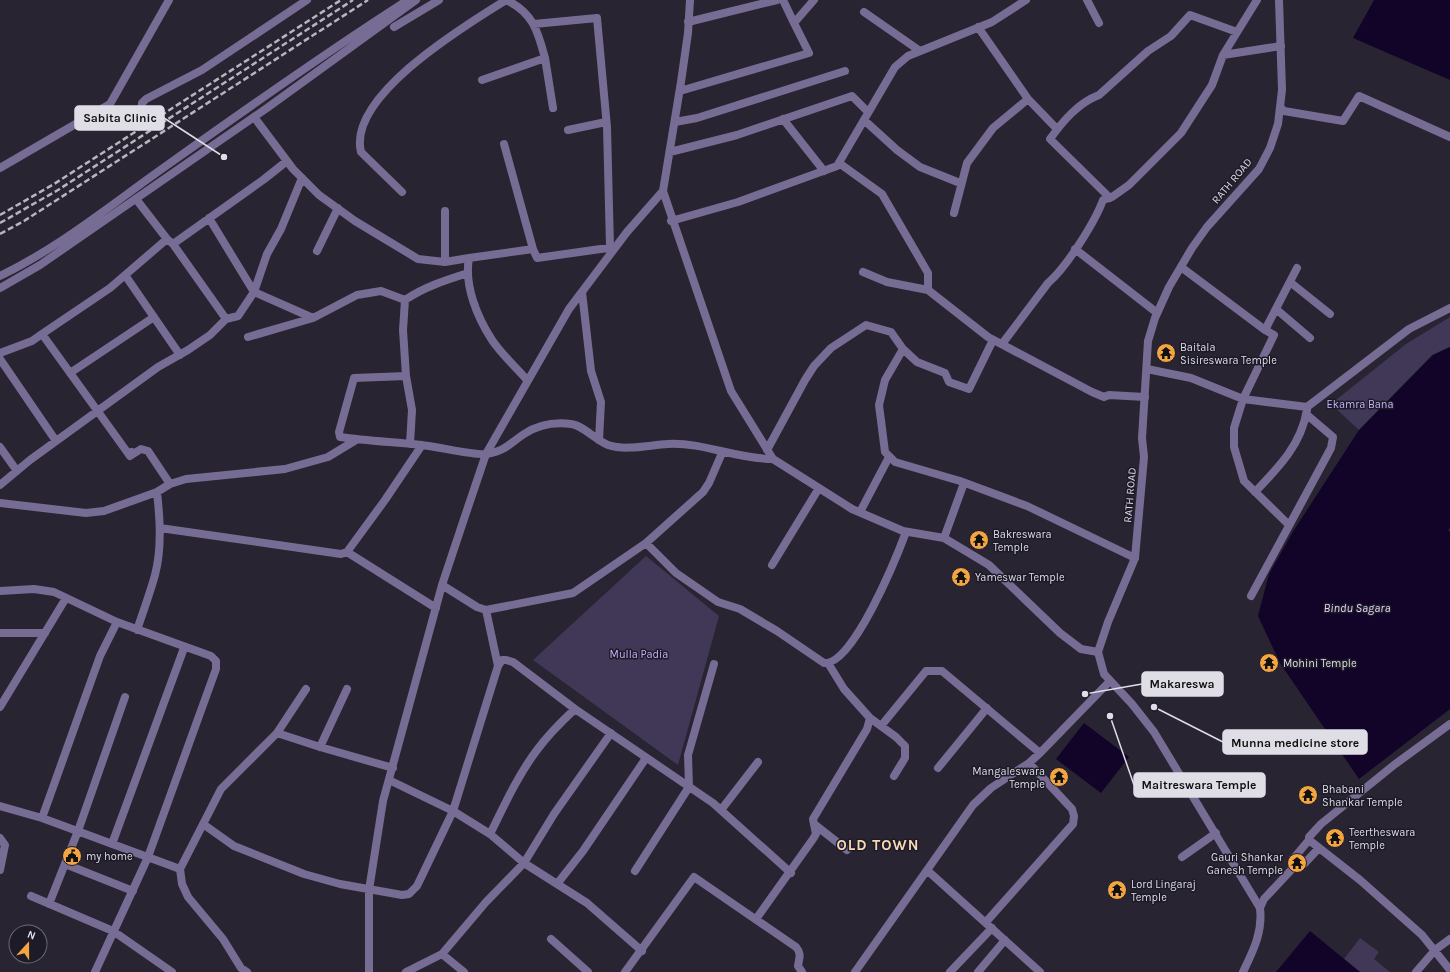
<svg xmlns="http://www.w3.org/2000/svg" width="1450" height="972" viewBox="0 0 1450 972" font-family="Karla,sans-serif">
	<style>
		.green { fill: #403856 }
		.water { fill: #120329 }
		.lines { fill: none; stroke-linecap: round; stroke-linejoin: round }
		.minor { stroke: #776d94; stroke-width: 8 }
		.tertiary { stroke: #776d94; stroke-width: 8 }
		.rail { stroke: #b8b5bf; stroke-width: 2.5; stroke-dasharray: 6 3; stroke-linecap: butt }
		.labels { text-anchor: middle; dominant-baseline: central; stroke-width: 3; stroke-linejoin: round; paint-order: stroke }
		.street-label { font-size: 11px; fill: #dfdde6; stroke: #1e1b28 }
		.poi-label { font-size: 11px; fill: #dfdde6; stroke: #1e1b28; text-anchor: start }
		.park-label { font-size: 11px; fill: #c5b2fb; stroke: #1e1b28 }
		.water-label { font-size: 12px; font-style: italic; fill: #dfd8f6; stroke: #1e1b28 }
		.district-label { font-size: 15px; font-weight: bold; letter-spacing: 1px; fill: #f9d8b4; stroke: #1e1b28 }
		.leader { fill: none; stroke: #dfdde6; stroke-width: 1.5 }
		.callout-dot { fill: #dfdde6; stroke: #1e1b28; stroke-width: 1.5 }
		.callout { fill: #dfdde6; stroke: #dfdde6; stroke-width: 1.5 }
		.callout-label { font-size: 12px; text-anchor: middle; font-weight: bold; fill: #111 }
	</style>
	<rect width="100%" height="100%" fill="#282432"/>
	<!-- green -->
	<path class="green" d="M1450,317V347L1432,355L1359,430L1331,404L1406,344Z
		M646,556L719,616L678,765L533,660Z
		M1360,938L1379,952L1374,959L1390,972H1360L1344,959Z"/>
	<!-- water -->
	<path class="water" d="M1374,0H1450V80L1353,38Z
		M1450,347V528L1448,530L1450,532V709L1359,779L1280,663L1258,616L1269,574L1294,530L1359,430L1433,355Z
		M1084,723L1129,757L1101,793L1056,759Z
		M1310,931L1360,972H1276Z"/>
	<g class="lines">
		<!-- minor -->
		<path class="minor" d="M783,0L794,23
			M1087,0L1099,23
			M864,12L920,51
			M688,22L777,0
			M534,24L597,18L607,127L610,247
			M394,27L439,0
			M978,27L1028,99L1057,129
			M1223,55L1257,0
			M545,58L553,108
			M680,91L809,53L794,23L814,0
			M1281,108L1284,111L1343,121L1359,96L1450,137
			M141,111L142,103L146,99L202,70L307,0
			M254,117L293,169L319,195L355,221L418,259L445,262
			M783,119L824,171
			M864,120L897,150L920,167L960,183
			M675,122L697,118L845,71
			M568,130L606,122
			M504,144L533,249L537,258L615,247
			M670,152L737,135L852,96L868,112
			M839,163L882,194L928,273V290L988,337L1092,392L1104,397L1109,395L1145,397
			M663,191L731,391L773,459L852,509L903,531L944,538L989,565L1060,633L1081,649L1098,652
			M402,192L361,152C347,96 466,25 506,0C533,12 538,32 545,58L482,80
			M1110,198L1050,139C1063,121 1078,103 1099,95L1148,51L1171,36L1190,15L1237,32
			M136,199L167,239L173,244L226,319
			M445,211V262L469,258
			M954,213L967,163L993,128L1028,99
			M209,218L254,292L313,318L357,295L381,291L405,300C424,287 446,280 468,273
			M671,221L738,202L837,166L895,67L908,56L992,22L1026,0
			M173,244L263,180L287,161
			M1075,249L1156,312
			M317,251L338,208
			M1181,267L1265,330L1297,268
			M863,272L887,282L928,290
			M125,275L180,355
			M1290,282L1330,314
			M582,292L591,371L601,402L599,440
			M405,300L403,330L406,376
			M1276,309L1310,338
			M1265,330L1274,335L1243,399L1234,428V447L1244,481L1289,525
			M42,334L130,456
			M248,337L313,318
			M993,340L969,389L949,382L945,373L917,362L903,349L885,380L879,405L885,452L895,462L960,481L1027,506L1135,558
			M1002,344L1048,283C1066,268 1095,222 1103,200L1112,197L1129,185L1181,133L1212,85L1223,55L1281,46
			M0,353L32,341L42,334L110,288L167,239
			M0,359L56,441
			M1147,369L1191,378L1243,399L1307,407L1409,329L1450,308
			M70,373L154,317
			M527,380C516,367 502,355 492,340C477,317 464,285 469,258L533,249
			M410,444L412,410L406,376L354,378L339,432L340,437C367,441 394,442 421,445C436,446 475,456 487,454C507,450 509,444 524,434C538,425 555,422 571,424C582,425 596,440 608,445C626,451 649,445 668,444C703,442 736,459 773,459
			M0,447L17,471
			M767,450L805,380L814,366L831,348L866,325L891,332L903,349
			M132,452L130,456L141,449L148,451L170,484
			M0,485L30,460L158,367L188,350L210,335L226,319L238,316L254,292L267,254L281,229L302,178
			M1255,492C1279,467 1301,445 1307,410
			M0,503L86,513L104,511L157,492L170,484L186,479L285,469L328,457L356,440
			M860,512L889,457
			M160,528L341,554L347,552L385,500L422,445
			M944,538L964,483
			M646,543L703,492L709,483L722,453
			M347,552L436,608
			M772,565L819,488
			M442,585L477,607L486,610L573,593L646,543L676,573L718,602L740,609L777,631L824,663C853,666 897,556 906,532
			M0,591L34,589L54,592L117,622L211,656L216,661V669L148,857L95,972
			M1251,596L1331,448L1333,437L1306,414
			M486,610L498,666
			M137,630C143,612 150,593 155,575C162,548 160,519 157,492
			M0,633H45
			M0,707L66,598
			M870,718L896,737L905,746V758L894,776
			M1450,724L1394,765L1321,824L1309,837V840L1360,880L1422,935L1450,970
			M881,726L926,671H942L1040,753
			M277,733L320,747L393,768
			M320,747L347,689
			M938,768L987,708
			M389,780L453,811L490,834L524,863L587,903L642,951
			M0,806L42,818L180,869
			M721,810L758,762
			M42,818L100,656L117,622
			M203,824L234,846L304,874L340,884L402,895L409,894L417,886L453,811L498,666L502,660H506L513,662L575,709L713,803L791,873
			M814,824L847,850
			M490,834C504,806 518,775 537,750C548,735 561,722 575,709
			M0,838L5,845L0,870
			M112,844L184,648
			M1182,857L1216,833
			M65,864L133,891
			M1293,868V859L1309,840
			M635,871L689,787L688,755L714,664
			M928,871L1040,972
			M557,884L583,851L646,758
			M31,896L113,931L172,972
			M49,904L78,831L125,697
			M1260,908L1264,899L1293,868L1304,864L1319,848
			M756,919L813,839L816,834L813,819L867,729L870,718L844,689L828,663
			M986,922L1073,824L1074,816L1072,809L1029,763
			M551,939L588,972
			M442,954L464,972
			M247,972L241,968L223,939L188,897L182,884L180,869L221,789L277,733L306,689
			M369,972V890L383,801L442,585L465,516L486,454L569,309L627,232L663,191L681,82L688,33L690,0
			M406,972L442,954L486,902L524,863L554,814L611,733
			M625,972L694,877L796,947C802,954 799,958 798,966L802,972
			M855,972L973,805L991,788L1029,763L1040,753L1110,681
			M950,972L992,928
			M978,972L1005,940
			M1416,972L1435,950L1450,939"/>
		<!-- tertiary -->
		<path class="tertiary" d="M0,168L110,104L169,0
			M0,276C60,247 112,204 166,166C246,109 325,53 408,0
			M0,288L40,265L267,108L416,0
			M1243,972C1253,951 1263,932 1260,908L1154,732L1132,704L1104,674L1098,652L1108,622L1135,558L1144,457L1142,438L1148,341L1155,318L1169,287L1192,248L1207,227L1259,169L1270,148L1278,124L1282,90L1279,0"/>
		<!-- rail -->
		<path class="rail" d="M0,215L54,184L341,0
			M0,223L58,190L353,0
			M0,234L24,221L368,0"/>
	</g>
	<!-- icons -->
	<defs>
		<symbol id="temple-disc" viewBox="-11 -11 22 22"><circle r="9.5" fill="#f2a540" stroke="#1e1b28"/><path d="M0-6L5-2H3V0L6.5 2.5H4V6H1.5V3h-3V6H-4V2.5H-6.5L-3 0V-2H-5Z" fill="#111"/></symbol>
		<symbol id="civic-disc" viewBox="-11 -11 22 22"><circle r="9.5" fill="#f2a540" stroke="#1e1b28"/><path d="M-.6-6.5H3V-4.5H.6V-3L4-1V1h2V6H-6V1h2V-1L-.6-3ZM-1.2 2.5V6h2.4V2.5Z" fill="#111"/></symbol>
	</defs>
	<g fill-rule="evenodd">
		<use href="#temple-disc" x="1155" y="342" width="22" height="22"/>
		<use href="#temple-disc" x="968" y="529" width="22" height="22"/>
		<use href="#temple-disc" x="950" y="566" width="22" height="22"/>
		<use href="#temple-disc" x="1258" y="652" width="22" height="22"/>
		<use href="#temple-disc" x="1048" y="766" width="22" height="22"/>
		<use href="#temple-disc" x="1297" y="784" width="22" height="22"/>
		<use href="#temple-disc" x="1324" y="827" width="22" height="22"/>
		<use href="#civic-disc" x="61" y="845" width="22" height="22"/>
		<use href="#temple-disc" x="1286" y="852" width="22" height="22"/>
		<use href="#temple-disc" x="1106" y="879" width="22" height="22"/>
	</g>
	<g class="labels">
		<!-- street labels -->
		<g class="street-label">
			<text transform="translate(1232 181) rotate(-50)">RATH ROAD</text>
			<text transform="translate(1130 495) rotate(-85)">RATH ROAD</text>
		</g>
		<!-- poi labels -->
		<g class="poi-label">
			<text x="1180" y="347">Baitala<tspan x="1180" dy="13">Sisireswara Temple</tspan></text>
			<text x="993" y="534">Bakreswara<tspan x="993" dy="13">Temple</tspan></text>
			<text x="975" y="577">Yameswar Temple</text>
			<text x="1283" y="663">Mohini Temple</text>
			<text x="1045" y="771" text-anchor="end">Mangaleswara<tspan x="1045" dy="13">Temple</tspan></text>
			<text x="1322" y="789">Bhabani<tspan x="1322" dy="13">Shankar Temple</tspan></text>
			<text x="1349" y="832">Teertheswara<tspan x="1349" dy="13">Temple</tspan></text>
			<text x="86" y="856">my home</text>
			<text x="1283" y="857" text-anchor="end">Gauri Shankar<tspan x="1283" dy="13">Ganesh Temple</tspan></text>
			<text x="1131" y="884">Lord Lingaraj<tspan x="1131" dy="13">Temple</tspan></text>
		</g>
		<!-- park labels -->
		<g class="park-label">
			<text x="1360" y="404">Ekamra Bana</text>
			<text x="639" y="654">Mulla Padia</text>
		</g>
		<!-- water labels -->
		<g class="water-label">
			<text x="1357" y="608">Bindu Sagara</text>
		</g>
		<!-- district labels -->
		<g class="district-label">
			<text x="878" y="845">OLD TOWN</text>
		</g>
	</g>
	<!-- callouts -->
	<path class="leader" d="M224 157L164 118M1085 694L1142 684M1154 707L1223 742M1110 716L1134 785"/>
	<g class="callout-dot">
		<circle cx="224" cy="157" r="4"/>
		<circle cx="1085" cy="694" r="4"/>
		<circle cx="1154" cy="707" r="4"/>
		<circle cx="1110" cy="716" r="4"/>
	</g>
	<g class="callout">
		<rect x="75" y="106" width="89" height="24" rx="4"/>
		<rect x="1142" y="672" width="81" height="24" rx="4"/>
		<rect x="1223" y="730" width="144" height="24" rx="4"/>
		<rect x="1134" y="773" width="131" height="24" rx="4"/>
	</g>
	<g class="callout-label">
		<text x="120" y="122">Sabita Clinic</text>
		<text x="1182" y="688">Makareswa</text>
		<text x="1295" y="747">Munna medicine store</text>
		<text x="1199" y="789">Maitreswara Temple</text>
	</g>
	<!-- north arrow -->
	<g transform="translate(28 944) rotate(21)"><circle r="19" fill="#1e1b28" stroke="#6b6974"/>
	<path d="M0-3L7 15L0 10L-7 15Z" fill="#f2a540"/>
	<text y="-6" font-size="11" font-weight="bold" text-anchor="middle" fill="#dfdde6">N</text>
	</g>
</svg>
